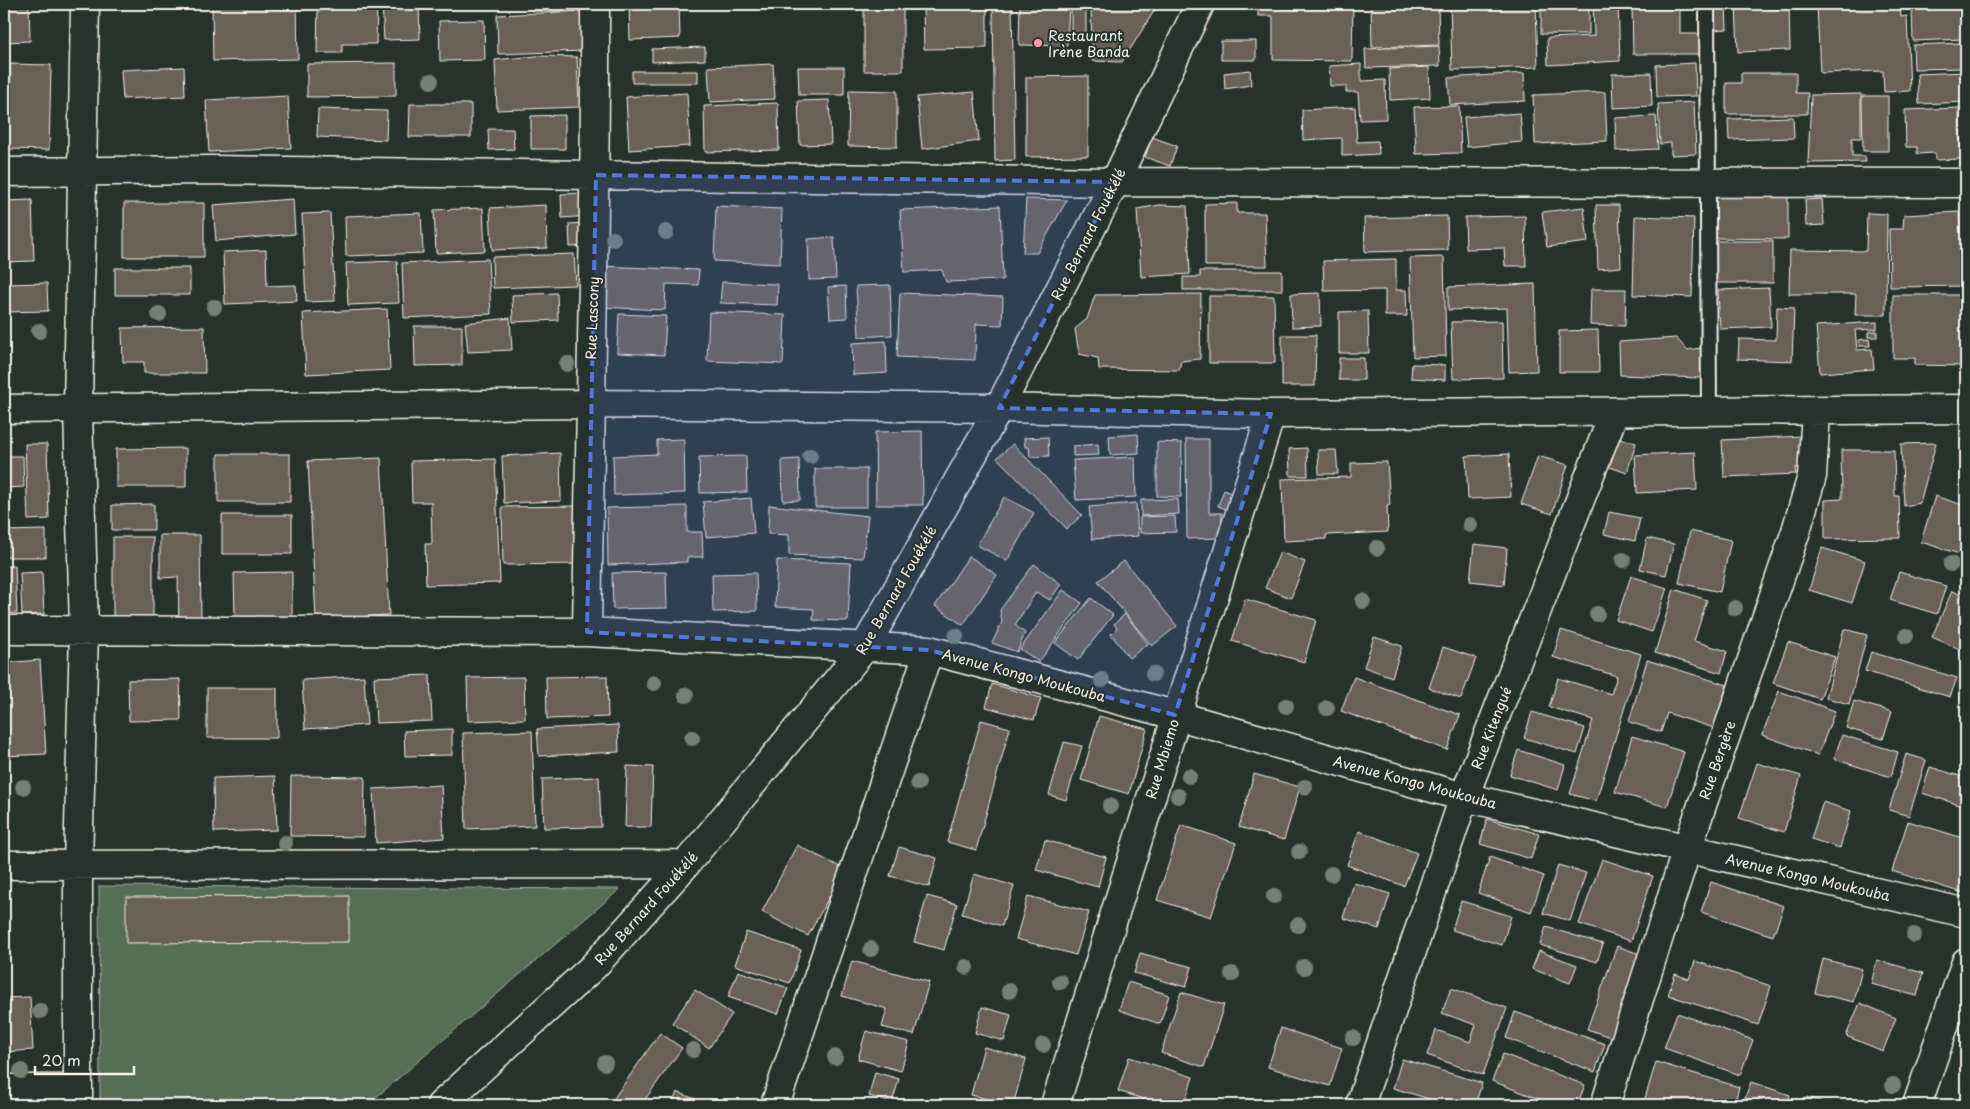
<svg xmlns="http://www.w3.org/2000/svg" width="1970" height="1109" viewBox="0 0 1970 1109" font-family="'Playpen Sans',sans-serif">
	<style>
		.grass { fill: #566e54; stroke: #a5b09e }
		.building { fill: #6a6054; stroke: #f4f1e8 }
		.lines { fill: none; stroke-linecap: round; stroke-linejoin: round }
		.service-casing { stroke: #f4f1e8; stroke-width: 18 }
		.minor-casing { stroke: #f4f1e8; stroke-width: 31 }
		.service { stroke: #26332d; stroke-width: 14 }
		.minor { stroke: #26332d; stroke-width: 28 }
		.tree { fill: #757f73 }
		.marked { fill: #5377dc; fill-opacity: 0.2; stroke: #5377dc; stroke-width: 4; stroke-dasharray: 10 6; stroke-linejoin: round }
		.poi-dot { fill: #ff9aa2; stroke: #26332d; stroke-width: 2 }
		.labels { text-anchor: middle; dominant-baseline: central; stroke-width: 4; stroke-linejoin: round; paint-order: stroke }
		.poi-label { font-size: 14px; fill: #f4f1e8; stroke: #26332d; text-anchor: start }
		.street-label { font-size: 14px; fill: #f4f1e8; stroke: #26332d }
	</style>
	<rect width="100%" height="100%" fill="#26332d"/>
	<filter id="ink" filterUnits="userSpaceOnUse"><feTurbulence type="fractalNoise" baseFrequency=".02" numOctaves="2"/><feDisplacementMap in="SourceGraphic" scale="10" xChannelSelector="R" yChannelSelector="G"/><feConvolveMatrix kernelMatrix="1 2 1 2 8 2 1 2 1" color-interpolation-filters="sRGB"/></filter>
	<g filter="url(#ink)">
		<!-- grass -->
		<path class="grass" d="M99,886L620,889L367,1105H100Z"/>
		<!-- building -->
		<path class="building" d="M4,4H29L30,41L4,42Z
			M212,4H297L298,59L213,61Z
			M318,4H377L376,44H342V53H317Z
			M382,4H419L420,39L384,40Z
			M533,4H584V11H532Z
			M629,4H679L680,38L630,40Z
			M864,4H903V71H864Z
			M923,4H987V48L924,49Z
			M1020,4H1069L1067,46L1019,45Z
			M1071,4H1086V40H1071Z
			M1258,4H1353L1352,61L1273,60V16H1258Z
			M1371,4H1438L1439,45L1372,47Z
			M1450,4H1536L1538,67L1452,70Z
			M1541,4H1589V34H1541Z
			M1593,4H1618L1620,61L1548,65L1547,38L1594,36Z
			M1632,4H1680V34H1701V54H1633Z
			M1712,4H1726L1727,29L1713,30Z
			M1736,4H1789L1790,50L1738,52Z
			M1817,4H1900L1901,17L1907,16L1910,91L1884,92L1883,71L1820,73Z
			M1091,5L1156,8L1122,62L1092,61Z
			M1012,6L1015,160L995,161L993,7Z
			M1963,7L1964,39L1913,41L1912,9Z
			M584,11L585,51L498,54L497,15Z
			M484,20L485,60L440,61L439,21Z
			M1221,41H1256V60H1221Z
			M1964,43L1965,68L1914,69L1913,45Z
			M1439,46L1440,66L1366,68L1365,49Z
			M705,47V60L652,62V49Z
			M536,56L577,57L579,107L497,110L495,60Z
			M396,63V96L307,97V64Z
			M1695,63L1696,96L1657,97L1656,65Z
			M10,64L51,65L49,150L9,149Z
			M773,64L775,99L710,102L708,67Z
			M1361,64V81L1385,80L1386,119L1360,120L1358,92H1346V86H1330L1329,66Z
			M184,67L185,96L123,99L121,70Z
			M798,67H844V95H799Z
			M1429,67L1430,98L1390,100L1389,69Z
			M1250,70L1251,85L1225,89L1224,73Z
			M632,71H698V83H632Z
			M1966,72V102L1919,104L1917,74Z
			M1524,73L1525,101L1450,105L1448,78Z
			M1651,73L1652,106L1613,108L1612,74Z
			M1741,73H1796V93H1808L1807,114H1726V83H1741Z
			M1088,76V156L1026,157V77Z
			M849,90L897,91V147L848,146Z
			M974,92L979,141L922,149L917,97Z
			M1605,92L1607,141L1535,144L1533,95Z
			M687,93L690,146L629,150L626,97Z
			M1861,94V138H1852V156H1865L1866,162L1808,163L1811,95Z
			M288,96L291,148L209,152L206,100Z
			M1862,96H1888V151H1863Z
			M829,100L831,144L800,145L798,101Z
			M1694,102L1696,154L1671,155V143L1660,144L1658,104Z
			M778,103L779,150L705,152L704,106Z
			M410,104H471V137H409Z
			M1459,106L1461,153L1416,154L1414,107Z
			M1355,107L1357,142L1378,141L1379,154L1342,156V138L1303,140L1302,110Z
			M1959,108L1961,159L1935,160V153L1917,154V147H1906L1905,110Z
			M318,109L387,111L386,140L317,137Z
			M1520,113L1522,142L1467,147L1464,117Z
			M565,115V149H531V116Z
			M1656,116L1658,149L1616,151L1615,118Z
			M1793,117L1794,138L1729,140L1728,119Z
			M488,129H513L514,149L489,150Z
			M1152,137L1177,146L1170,166L1145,157Z
			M588,193L589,216L562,218L561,194Z
			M1715,196L1788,197V239L1714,238Z
			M293,199L295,234L216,241L213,205Z
			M1026,199L1067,200L1037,253H1023Z
			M1822,199L1824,225L1806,226L1805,200Z
			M32,200L34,261L4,262V201Z
			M124,203H204V257H124Z
			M1237,203V213H1265L1267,266H1205V204Z
			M546,205L547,248L492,250L490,208Z
			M1160,205L1187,206L1190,274L1141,277L1137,209Z
			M1596,205H1619L1621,267L1598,269Z
			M716,206L782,209L780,264L714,261Z
			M1000,206L1003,280L946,282L942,270L904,272L900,210Z
			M1584,207L1588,242L1547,247L1542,212Z
			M483,208L485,251L436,253L434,210Z
			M1959,212L1960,232L1966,231V286L1890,287L1889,229H1903L1904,215Z
			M330,213L335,301L306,302L302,214Z
			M421,213L423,253L346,256L345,216Z
			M1867,213L1887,214L1886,315H1855L1856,294H1789L1790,250L1866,251Z
			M1447,216L1448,250L1365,252L1364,218Z
			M1525,216L1526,266H1505L1504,248L1466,249L1465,217Z
			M1635,216L1694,218L1692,297L1633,295Z
			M586,223L588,246L570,247L569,224Z
			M834,237L836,279L809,280L808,239Z
			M1715,241H1773V283H1716Z
			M266,250L267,286L296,285L297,301L225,304L223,252Z
			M574,254L576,285L493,288L492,257Z
			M1444,257L1446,356L1413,357L1410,258Z
			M488,259L491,314L404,318L402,263Z
			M1396,259V290H1406L1407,316H1385V290L1324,291L1323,261Z
			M397,261L399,303L348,305L346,263Z
			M600,266L699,270L698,285L666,284L665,310L599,307Z
			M115,268H190V295H115Z
			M1200,271H1282V290H1183V277H1200Z
			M722,282L778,284L777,305L720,303Z
			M47,283L48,311L4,312V284Z
			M1535,284L1537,371L1509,372L1507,308L1448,310V287Z
			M890,285L892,335L859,337L856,286Z
			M846,286L847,318L830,319L828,287Z
			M1769,288L1771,327L1720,329L1718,290Z
			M1591,289H1626L1625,326L1590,325Z
			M557,293L558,320L513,322L512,295Z
			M900,293L1003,297L1002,325L976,324L975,360L897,357Z
			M1320,293L1321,326L1292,327L1291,294Z
			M1201,294L1200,359L1181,361L1179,370L1099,369L1098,358L1079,354L1075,329L1087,319L1095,295Z
			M1893,295H1966V366L1915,365V358H1893Z
			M1209,296H1274L1275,363H1209Z
			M1777,307L1794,308L1792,361L1738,359L1739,339L1776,340Z
			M387,309L390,370L306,374L303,313Z
			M1368,311L1369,353H1339V312Z
			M709,312L785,315L783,364L707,361Z
			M619,314L666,316L664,355L617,353Z
			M510,318L512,350L468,352L465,323Z
			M1502,321L1503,378L1453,379L1451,322Z
			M1877,322V329L1855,330L1857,350L1872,349L1874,369L1820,373L1816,326Z
			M414,326H462V365L415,366Z
			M204,327L205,373H144V362H123L122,328Z
			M1598,330L1599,372H1559V331Z
			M1877,331V337H1868V332Z
			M1282,335H1316L1315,386H1282Z
			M1676,338L1687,350L1701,348L1702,378L1620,375L1619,342Z
			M1869,339L1870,346H1859L1858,340Z
			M886,341L887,373L853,375L852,343Z
			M1339,358H1364V380H1339Z
			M1412,364L1445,365V380L1411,378Z
			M922,431L923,505H876L875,432Z
			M1138,434L1139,453L1110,455L1109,436Z
			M1613,436L1636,443L1627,473L1604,465Z
			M1802,436L1804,468H1795L1796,474L1724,477L1722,440Z
			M1048,437L1049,456L1030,457L1029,447H1025L1024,438Z
			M684,439L685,493L614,495L613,456L657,454V440Z
			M1186,439H1209V513H1222L1221,538L1187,539Z
			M1157,442L1182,443L1181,497L1157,496Z
			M1936,443L1920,503L1904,506L1901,444Z
			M25,444H47L49,519L28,520Z
			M1013,444L1082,515L1067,529L997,458Z
			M1098,444L1099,455L1073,456V446Z
			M186,448V487H116V449Z
			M1307,448L1308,476H1290L1289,449Z
			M1318,450H1336L1338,474H1319Z
			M1841,450H1894L1895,496H1899L1900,538L1825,539V500L1842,499Z
			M1695,452L1697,490L1637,493L1635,455Z
			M560,453L561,501L504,503L502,456Z
			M218,454H290V502H218Z
			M1509,454L1511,497L1468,499L1466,456Z
			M4,456H23L24,487L4,488Z
			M746,456L747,492L700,493L699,457Z
			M1538,456L1568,465L1552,514L1521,504Z
			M1135,457L1136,497L1076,500L1073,460Z
			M381,458L389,615L316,619L308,461Z
			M495,459L500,583L426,585L425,544H432L431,502H412L411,461Z
			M799,459L800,500L783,501L782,460Z
			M1387,462L1390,505L1387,506L1388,532L1326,535V539L1284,541L1282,479L1351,477V463Z
			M815,469H867V507H815Z
			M1224,490L1237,496L1232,511L1218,506Z
			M1935,496L1966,506V556L1921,542Z
			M1004,497L1034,513L1007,561L977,545Z
			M751,498L754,533L706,537L703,502Z
			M1178,499L1179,514L1141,516V500Z
			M1136,503L1138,536L1092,539L1089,507Z
			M154,504V530H112V505Z
			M769,505L868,516L863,558L789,555V535L768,534Z
			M579,506L580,564L503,565L502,507Z
			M687,506V532H702L703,557H687V562L608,565L607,508Z
			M1609,512L1640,518L1635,541L1604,534Z
			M222,515H292V554H222Z
			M1175,516L1176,532L1140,533V517Z
			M46,530V557H4V531Z
			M1690,531L1731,540L1720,592L1679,583Z
			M160,535H200L201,622H179L178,577L160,578Z
			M113,537H153V620H113Z
			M1647,538L1674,544L1666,575L1640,569Z
			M1474,544L1507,548L1504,585L1470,581Z
			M1822,548L1865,561L1852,603L1809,590Z
			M1280,552L1305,562L1291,598L1265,588Z
			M969,556L997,575L963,625L935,606Z
			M777,560L851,563L848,621L813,620L814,609L775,607Z
			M1124,561L1177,626L1152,646L1098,581Z
			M1034,564L1061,584L1050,600L1036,592L1015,625L1025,633L1017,652L992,643L1002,622L1000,610Z
			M4,566H15L17,613L4,614Z
			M42,572L44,614L22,615L20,573Z
			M292,572V617L235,618L234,573Z
			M666,572L667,608L613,609L612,573Z
			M1899,572L1946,586L1937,614L1890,600Z
			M756,573L757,611L713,612L712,574Z
			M1631,576L1667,588L1652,632L1616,620Z
			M1674,589L1707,600L1694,641L1727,651L1721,673L1655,653Z
			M1063,590L1082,603L1039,662L1020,649Z
			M1952,591L1966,597V652L1932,637Z
			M1091,598L1113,615L1078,660L1055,643Z
			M1245,599L1316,620L1304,662L1232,641Z
			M1125,614L1148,644L1129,658L1111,634L1117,628L1114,624Z
			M1844,629L1867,635L1849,704L1826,698Z
			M1561,630L1641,654L1596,801L1570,794L1593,720L1549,707L1558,678L1611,694L1617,676L1553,657Z
			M1374,637L1402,646L1392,677L1364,667Z
			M1788,642L1835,657L1820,699L1773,683Z
			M1443,647L1476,658L1461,699L1429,688Z
			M1871,652L1957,678L1950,697L1865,671Z
			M40,660L46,754L4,756V663Z
			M1647,660L1727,685L1714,728L1667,713L1661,732L1629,722Z
			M1966,673V691L1961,689Z
			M430,675L432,721L376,723L374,677Z
			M364,676L367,725L305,729L302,680Z
			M607,676L608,717L547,719L546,677Z
			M524,677L525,719L468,721L467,678Z
			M1354,677L1460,715L1447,750L1341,711Z
			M180,679L181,720L129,721L128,680Z
			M992,684L1041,698L1034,720L986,707Z
			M207,688H277V738H207Z
			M1779,691L1835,711L1818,755L1762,735Z
			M1854,701L1892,712L1883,739L1846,728Z
			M1532,712L1585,728L1577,754L1524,738Z
			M1099,716L1147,729L1129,794L1081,780Z
			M981,720L1010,728L976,850L947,842Z
			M618,725L619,752L539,756L537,729Z
			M452,729V755L405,756L404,731Z
			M532,731L535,826L466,829L463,733Z
			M1842,735L1898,752L1891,777L1834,759Z
			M1632,736L1684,752L1667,807L1615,792Z
			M1064,742L1082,746L1066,800L1049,795Z
			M1518,750L1565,765L1558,790L1510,775Z
			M1906,754L1926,760L1909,816L1889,810Z
			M1757,763L1801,776L1784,832L1739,818Z
			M627,766L653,767L651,827H625Z
			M1930,767L1966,778V807L1922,793Z
			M1254,774L1300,787L1284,840L1239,827Z
			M275,776L277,830L214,832L213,778Z
			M291,776L365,777L364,837L290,836Z
			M599,777L601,827L544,828L542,779Z
			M441,785L444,838L376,843L373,789Z
			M1823,802L1851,811L1840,848L1811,839Z
			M1487,819L1539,834L1531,859L1480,844Z
			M1908,821L1966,839V894L1892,871Z
			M1181,825L1236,843L1211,917L1157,900Z
			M1359,831L1417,853L1404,886L1347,865Z
			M1045,840L1106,857L1098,887L1036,870Z
			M797,845L844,869L808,936L762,912Z
			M899,847L937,858L929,887L890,876Z
			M1490,857L1544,876L1531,912L1478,893Z
			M1602,859L1653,876L1631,941L1579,924Z
			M1558,865L1586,873L1570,921L1543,913Z
			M974,874L1014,886L1002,926L962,914Z
			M1711,882L1784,906L1773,936L1701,912Z
			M1354,883L1390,894L1379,929L1343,918Z
			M349,896V942L126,943V897Z
			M927,896L957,904L944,950L914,942Z
			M1028,896L1089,912L1076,955L1016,939Z
			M1461,901L1511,916L1502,945L1452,930Z
			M1546,927L1603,944L1597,962L1540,945Z
			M746,932L801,950L790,983L735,965Z
			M1617,946L1648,957L1619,1040L1587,1029Z
			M1539,951L1577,965L1570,983L1532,969Z
			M1140,953L1192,967L1186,987L1134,973Z
			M1823,959L1862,969L1854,1002L1815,993Z
			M1877,960L1923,973L1917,996L1871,984Z
			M852,961L929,982L914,1035L882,1027L887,1009L842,996Z
			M1695,961L1771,986L1758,1025L1668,995L1675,974L1689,979Z
			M738,971L788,988L778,1014L728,997Z
			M1128,982L1169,995L1160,1024L1119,1010Z
			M1451,988L1507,1008L1483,1075L1427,1055L1436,1030L1470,1042L1476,1025L1442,1013Z
			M695,990L732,1014L709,1048L672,1023Z
			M1181,992L1224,1005L1204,1067L1161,1053Z
			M30,997L33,1050L4,1052V998Z
			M1860,1003L1896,1018L1883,1051L1846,1036Z
			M982,1007L1011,1015L1004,1041L975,1033Z
			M1515,1012L1605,1044L1595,1072L1506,1038Z
			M1677,1013L1753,1040L1740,1075L1664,1048Z
			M1281,1028L1342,1048L1330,1086L1268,1067Z
			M866,1031L909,1042L901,1071L858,1059Z
			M660,1033L682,1048L641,1105H618L612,1101Z
			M984,1047L1026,1059L1013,1105L971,1095Z
			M1503,1054L1585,1085L1577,1105H1555L1492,1081Z
			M1129,1057L1193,1077L1184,1105H1162L1118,1091Z
			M1402,1059L1482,1083L1475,1105H1449L1393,1088Z
			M1656,1062L1739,1087L1734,1105H1643Z
			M875,1072L899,1079L892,1103L869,1096Z
			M1751,1082L1790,1095L1787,1105H1742Z
			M677,1092L711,1105H672Z
			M1807,1097L1833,1105H1804Z
			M1954,1099L1966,1102V1105H1952Z"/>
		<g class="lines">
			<defs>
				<path id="service" d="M1707,4L1709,413"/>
				<path id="minor" d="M4,172L213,170L1115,182L1966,183
					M4,409L590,404L999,408L1271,414L1966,409
					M4,630L587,632L929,650L1175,715L1464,797L1966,913
					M587,632C590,422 596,213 595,4
					M4,865L686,864
					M4,1089H78
					M78,1105V865L84,630L78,409L85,4
					M441,1105L593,967L686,864L865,647L999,408L1115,182L1200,4
					M775,1105L929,650
					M1055,1105L1271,414
					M1360,1105L1464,797L1614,413
					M1605,1105L1687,849L1796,531L1812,476L1816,412
					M1917,1105L1966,962"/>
			</defs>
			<!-- service casing -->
			<use href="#service" class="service-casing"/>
			<!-- minor casing -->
			<use href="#minor" class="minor-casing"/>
			<!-- service -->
			<use href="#service" class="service"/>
			<!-- minor -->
			<use href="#minor" class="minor"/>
		</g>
		<!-- trees -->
		<g class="tree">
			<circle cx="431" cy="81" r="8"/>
			<circle cx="666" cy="232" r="8"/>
			<circle cx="613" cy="239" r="8"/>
			<circle cx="214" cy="307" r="8"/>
			<circle cx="159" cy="314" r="8"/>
			<circle cx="39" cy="331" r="8"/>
			<circle cx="567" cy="364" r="8"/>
			<circle cx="810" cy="456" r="8"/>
			<circle cx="1470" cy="525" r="8"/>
			<circle cx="1377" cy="548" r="8"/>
			<circle cx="1623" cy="560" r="8"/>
			<circle cx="1951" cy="564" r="8"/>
			<circle cx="1363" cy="601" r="8"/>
			<circle cx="1735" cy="608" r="8"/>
			<circle cx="1597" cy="614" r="8"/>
			<circle cx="956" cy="636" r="8"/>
			<circle cx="1906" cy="636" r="8"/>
			<circle cx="1153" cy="674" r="8"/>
			<circle cx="1102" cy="680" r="8"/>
			<circle cx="654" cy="683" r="8"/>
			<circle cx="686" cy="695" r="8"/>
			<circle cx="1286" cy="706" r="8"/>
			<circle cx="1327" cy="708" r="8"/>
			<circle cx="692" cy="738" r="8"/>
			<circle cx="1189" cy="776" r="8"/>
			<circle cx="918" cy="783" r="8"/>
			<circle cx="23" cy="787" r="8"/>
			<circle cx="1305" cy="787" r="8"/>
			<circle cx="1178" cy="796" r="8"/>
			<circle cx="1110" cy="806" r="8"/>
			<circle cx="285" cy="843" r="8"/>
			<circle cx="1299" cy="852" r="8"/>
			<circle cx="1331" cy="874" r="8"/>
			<circle cx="1274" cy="896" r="8"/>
			<circle cx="1298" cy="925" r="8"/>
			<circle cx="1914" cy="935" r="8"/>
			<circle cx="871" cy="949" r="8"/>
			<circle cx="966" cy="967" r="8"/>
			<circle cx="1304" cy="967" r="8"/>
			<circle cx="1232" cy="974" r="8"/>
			<circle cx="1060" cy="982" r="8"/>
			<circle cx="1009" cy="991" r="8"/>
			<circle cx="40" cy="1011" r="8"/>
			<circle cx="1353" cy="1038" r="8"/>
			<circle cx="1043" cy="1045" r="8"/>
			<circle cx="693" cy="1050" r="8"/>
			<circle cx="835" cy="1057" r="8"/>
			<circle cx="605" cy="1063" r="8"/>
			<circle cx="21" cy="1071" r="8"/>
			<circle cx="1893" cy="1085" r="8"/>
		</g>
	</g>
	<!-- marked area -->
	<path class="marked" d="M596,175L1115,182L999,408L1271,414L1175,715L929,650L587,632Z"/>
	<!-- markers -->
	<circle class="poi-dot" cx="1038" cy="43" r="5"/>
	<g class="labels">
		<!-- poi labels -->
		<g class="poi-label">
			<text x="1048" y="35">Restaurant<tspan x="1048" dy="16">Irène Banda</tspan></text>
		</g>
		<!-- street labels -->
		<g class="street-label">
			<text transform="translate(1088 234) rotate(-63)">Rue Bernard Fouékélé</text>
			<text transform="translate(592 318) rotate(-88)">Rue Lascony</text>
			<text transform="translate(896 590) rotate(-60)">Rue Bernard Fouékélé</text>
			<text transform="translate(1024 675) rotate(15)">Avenue Kongo Moukouba</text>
			<text transform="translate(1491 728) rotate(-69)">Rue Kitengué</text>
			<text transform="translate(1162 759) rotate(-73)">Rue Mbiemo</text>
			<text transform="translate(1717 760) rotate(-71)">Rue Bergère</text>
			<text transform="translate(1415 782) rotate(15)">Avenue Kongo Moukouba</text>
			<text transform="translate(1808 877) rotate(13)">Avenue Kongo Moukouba</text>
			<text transform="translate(646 908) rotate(-48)">Rue Bernard Fouékélé</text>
		</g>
	</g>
	<!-- margin -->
	<rect width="1970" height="1109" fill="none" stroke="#26332d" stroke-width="20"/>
	<rect x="10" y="10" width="1950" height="1089" fill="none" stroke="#f4f1e8" stroke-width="2" filter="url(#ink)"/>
	<!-- scale -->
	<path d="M35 1066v8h99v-8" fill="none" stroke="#f4f1e8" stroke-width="2.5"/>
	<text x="42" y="1066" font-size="15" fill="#f4f1e8" stroke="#26332d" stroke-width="4" paint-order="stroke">20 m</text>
</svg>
